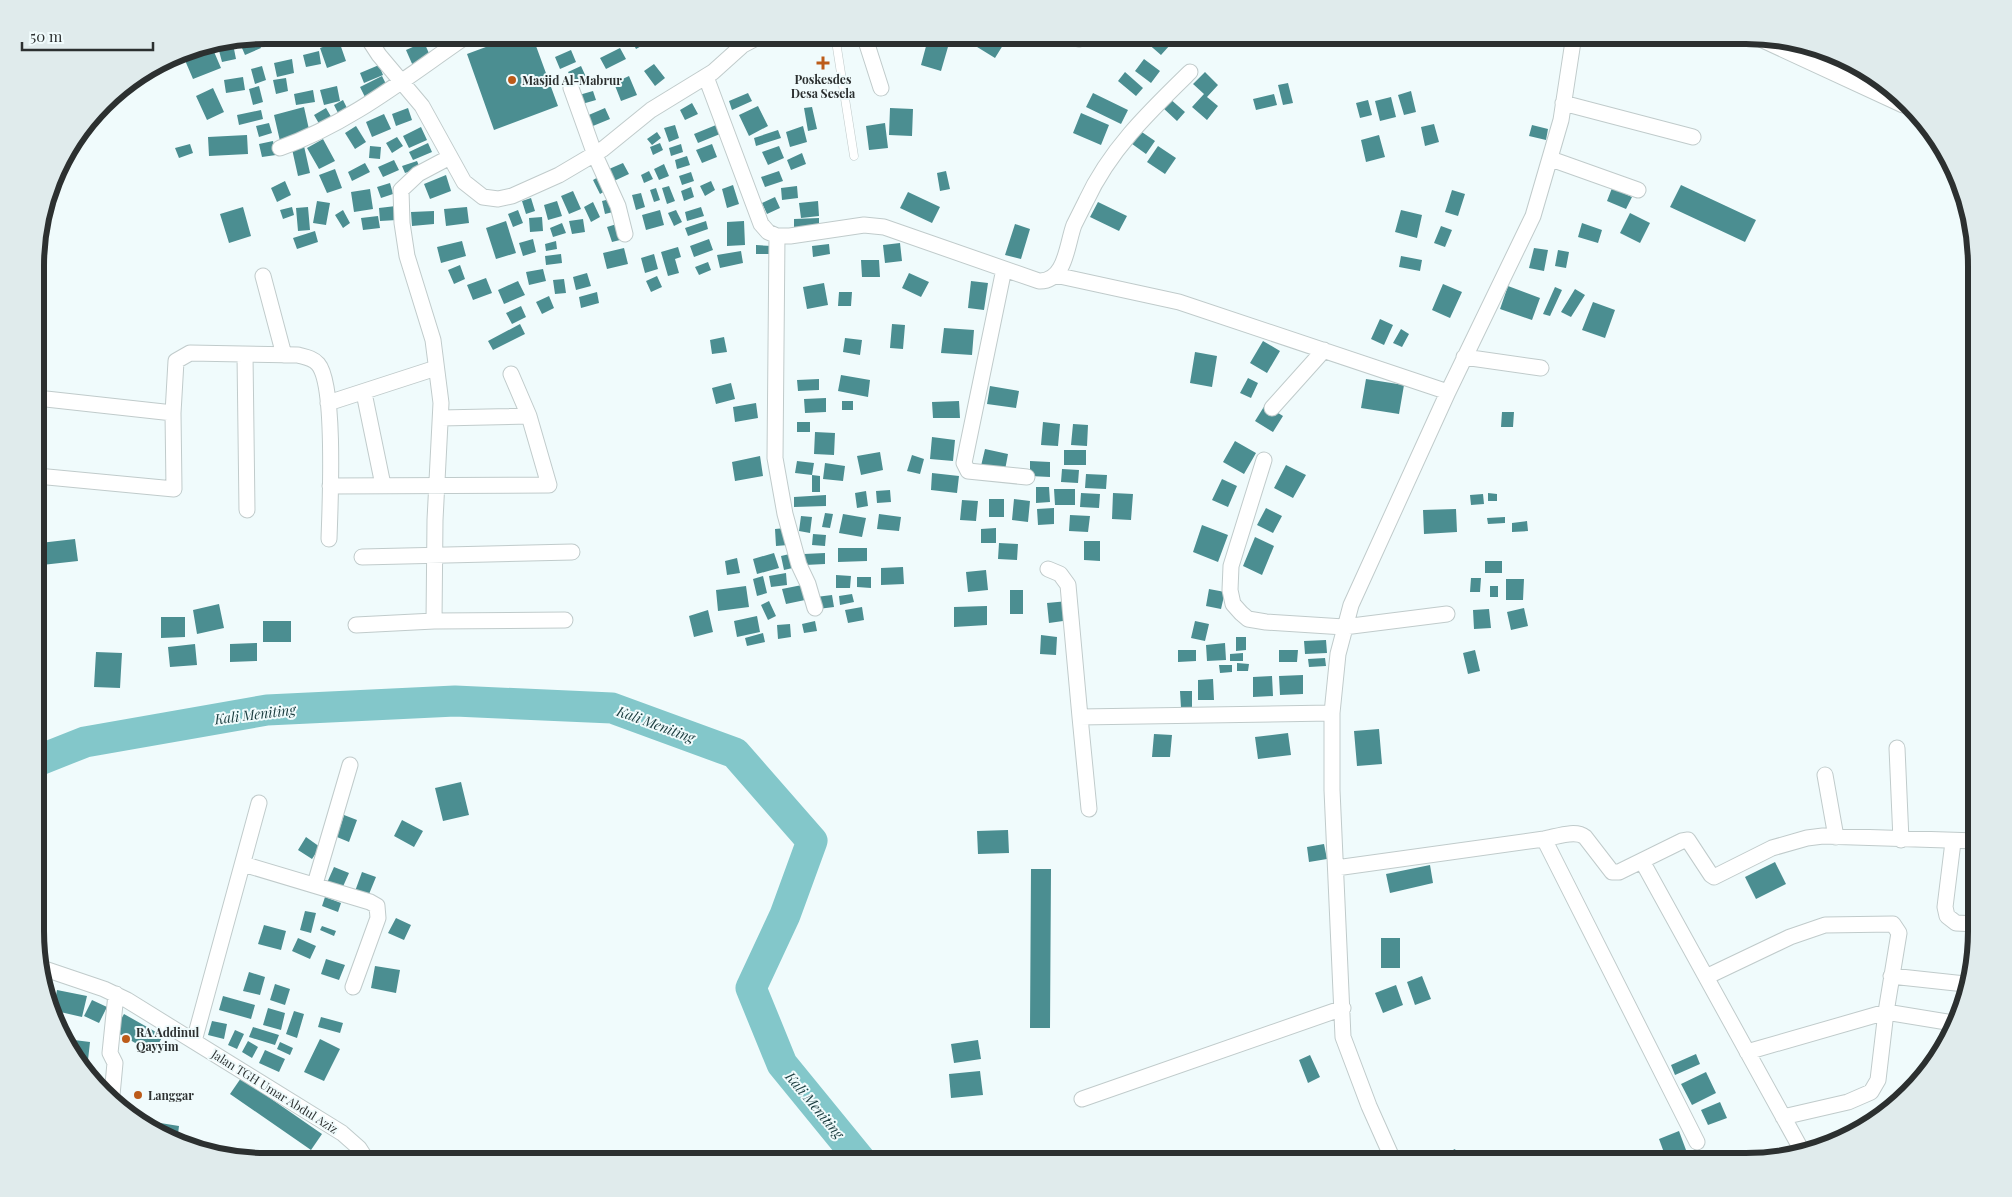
<svg xmlns="http://www.w3.org/2000/svg" width="2012" height="1197" viewBox="0 0 2012 1197" font-family="'Playfair Display',serif">
	<style>
		.lines { fill: none; stroke-linecap: round; stroke-linejoin: round }
		.river { stroke: #83c7ca; stroke-width: 31 }
		.building { fill: #4b8e91 }
		.service-casing { stroke: #c0cbcb; stroke-width: 9 }
		.minor-casing { stroke: #c0cbcb; stroke-width: 17 }
		.service { stroke: #fff; stroke-width: 8 }
		.minor { stroke: #fff; stroke-width: 15 }
		.poi-dot { fill: #bc5b19; stroke: #f0fbfc; stroke-width: 2 }
		.labels { text-anchor: middle; dominant-baseline: central; stroke-width: 4; stroke-linejoin: round; paint-order: stroke }
		.poi-label { font-size: 12px; font-weight: bold; fill: #2c3030; stroke: #f0fbfc; text-anchor: start }
		.street-label { font-size: 12px; fill: #2c3030; stroke: #f0fbfc }
		.water-label { font-size: 14px; font-style: italic; fill: #1a3c3e; stroke: #f0fbfc }
		.rim { fill: none; stroke: #2c3030; stroke-width: 6 }
	</style>
	<rect width="100%" height="100%" fill="#f0fbfc"/>
	<g class="lines">
		<!-- river -->
		<path class="river" d="M37,761L85,742L267,710L455,701L612,708L735,753L812,841L785,915L751,988L782,1064L862,1162"/>
	</g>
	<!-- building -->
	<path class="building" d="M268,35H285L286,38L270,43Z
		M518,35H532L558,106L494,130L467,54Z
		M565,35H578L581,40L570,46Z
		M629,35H640L645,44L636,49Z
		M929,35L950,40L941,71L921,65Z
		M974,35H1005L1008,37L995,58L969,42Z
		M1152,35H1160L1170,45L1161,55L1146,42Z
		M256,37L261,48L245,55L239,41Z
		M339,41L346,61L327,68L320,48Z
		M424,42L431,58L413,66L406,50Z
		M233,44L236,59L222,62L218,47Z
		M212,47L221,68L193,79L184,58Z
		M620,48L626,59L606,69L600,58Z
		M571,50L576,62L560,69L555,57Z
		M319,51L321,64L306,67L303,55Z
		M292,59L294,73L277,77L274,63Z
		M1144,59L1160,71L1151,83L1135,71Z
		M654,64L665,78L655,86L644,71Z
		M379,65L383,75L364,83L360,73Z
		M262,66L266,80L255,84L251,69Z
		M581,66L586,77L574,83L568,72Z
		M1125,72L1143,88L1136,96L1118,81Z
		M1205,72L1218,85L1207,97L1218,106L1207,120L1192,107L1204,94L1193,84Z
		M382,76L388,88L366,99L360,87Z
		M629,76L637,95L621,101L614,83Z
		M243,77L245,90L226,93L224,80Z
		M286,78L288,91L276,94L273,80Z
		M1288,83L1293,103L1283,105L1278,85Z
		M259,86L263,102L253,105L249,89Z
		M337,86L340,101L324,105L320,90Z
		M213,88L224,112L207,120L196,96Z
		M313,90L315,102L296,105L294,94Z
		M593,91L596,100L582,104L579,95Z
		M1411,91L1416,112L1404,115L1398,95Z
		M748,93L752,101L732,110L729,101Z
		M1093,93L1128,110L1121,124L1086,107Z
		M1274,94L1277,105L1256,110L1253,99Z
		M1391,97L1396,117L1380,121L1375,101Z
		M1169,98L1185,112L1177,121L1162,107Z
		M343,100L350,114L341,119L334,105Z
		M1368,100L1372,115L1360,118L1356,103Z
		M692,103L698,114L685,120L680,110Z
		M758,106L768,126L749,136L739,115Z
		M304,107L310,134L280,141L274,115Z
		M812,107L817,129L808,131L804,108Z
		M326,108L333,120L321,127L314,115Z
		M408,108L412,120L396,126L392,114Z
		M605,108L610,119L588,128L584,117Z
		M890,108L913,109L912,136L889,135Z
		M261,110L263,119L239,125L237,115Z
		M1081,113L1109,125L1101,145L1073,133Z
		M384,114L391,129L372,137L366,122Z
		M269,123L272,133L259,137L256,126Z
		M885,123L888,148L869,150L866,126Z
		M1434,124L1439,142L1425,146L1421,127Z
		M675,125L679,138L669,142L664,128Z
		M716,125L720,134L698,143L694,134Z
		M1532,125L1548,129L1546,140L1529,136Z
		M356,126L366,142L355,149L345,133Z
		M803,126L807,142L790,147L786,132Z
		M421,127L427,140L409,148L403,136Z
		M1136,128L1155,141L1146,154L1128,141Z
		M778,130L781,138L756,146L754,138Z
		M657,132L661,138L652,145L647,139Z
		M247,135L248,154L209,156L208,137Z
		M1379,135L1385,157L1366,162L1361,140Z
		M397,137L403,146L392,153L386,143Z
		M323,139L335,161L319,169L307,148Z
		M273,141L276,155L262,157L259,144Z
		M428,143L432,152L413,160L409,152Z
		M660,143L663,150L653,155L650,147Z
		M190,144L193,153L179,158L175,148Z
		M681,144L683,152L671,156L669,148Z
		M712,144L717,157L702,163L696,150Z
		M304,146L310,173L298,176L292,149Z
		M370,146L381,147L380,159L369,158Z
		M779,146L784,158L768,165L762,152Z
		M1158,146L1176,158L1165,174L1147,162Z
		M802,153L806,164L791,170L787,160Z
		M687,156L690,165L677,169L675,160Z
		M394,160L399,170L383,177L378,167Z
		M417,161L420,168L405,173L402,166Z
		M365,163L370,172L352,181L348,172Z
		M623,163L629,174L614,181L609,169Z
		M664,164L669,176L659,180L654,169Z
		M335,169L342,188L327,193L319,175Z
		M649,171L653,179L644,183L641,175Z
		M779,171L783,181L765,187L761,177Z
		M946,171L950,189L940,191L937,173Z
		M691,172L694,181L682,185L679,176Z
		M446,175L451,191L430,199L424,184Z
		M602,175L609,189L600,194L593,180Z
		M285,181L291,195L277,202L271,188Z
		M711,181L715,190L705,196L700,186Z
		M390,183L393,194L381,198L377,187Z
		M733,185L739,204L727,208L722,189Z
		M1681,185L1756,220L1745,242L1670,207Z
		M669,186L675,201L667,204L662,188Z
		M797,186L798,198L782,200L781,188Z
		M691,187L694,197L684,201L681,191Z
		M656,188L660,200L654,202L650,190Z
		M1612,188L1632,197L1626,209L1607,201Z
		M370,189L373,209L354,212L351,192Z
		M1452,190L1465,194L1458,216L1445,212Z
		M573,191L581,209L569,214L561,196Z
		M908,192L940,207L932,223L900,208Z
		M641,193L645,207L636,210L632,195Z
		M775,197L780,208L767,214L762,203Z
		M531,198L535,211L526,214L522,201Z
		M614,198L617,211L605,214L602,201Z
		M317,201L330,203L326,225L313,223Z
		M557,201L562,216L548,220L544,205Z
		M818,201L819,216L801,218L799,203Z
		M593,202L600,217L591,222L584,207Z
		M1098,202L1127,216L1119,231L1090,217Z
		M396,206L397,220L380,221L379,208Z
		M243,207L251,236L229,243L220,214Z
		M292,207L294,215L283,219L280,210Z
		M308,207L310,230L298,231L296,208Z
		M467,207L469,223L446,226L444,209Z
		M701,207L704,216L687,221L685,212Z
		M343,210L350,223L343,228L335,215Z
		M518,210L523,223L513,227L508,214Z
		M660,210L664,225L646,230L642,215Z
		M676,210L682,222L674,226L668,213Z
		M1401,210L1422,215L1417,238L1395,232Z
		M434,211V224L412,226L411,212Z
		M1630,213L1650,223L1640,243L1620,233Z
		M378,216L380,228L363,230L361,218Z
		M542,217L543,231L530,232L529,218Z
		M819,218V229L794,230V219Z
		M583,219L585,232L572,234L569,221Z
		M506,221L516,253L496,259L486,228Z
		M706,221L708,229L688,236L685,228Z
		M744,221L745,245L727,246V222Z
		M562,223L566,233L553,237L550,228Z
		M620,223L624,239L612,242L607,227Z
		M1582,223L1602,230L1598,243L1578,237Z
		M1015,224L1030,229L1021,259L1005,255Z
		M1441,226L1452,230L1445,247L1434,243Z
		M315,231L318,242L297,249L293,238Z
		M533,239L536,252L523,256L519,243Z
		M709,239L713,250L694,257L690,246Z
		M462,241L466,256L441,263L437,247Z
		M556,241L557,249L546,251L545,244Z
		M900,243L902,261L885,263L883,245Z
		M829,244L830,254L813,257L812,246Z
		M756,245L772,246V254H756Z
		M678,247L681,257L675,259L679,273L668,276L661,252Z
		M624,248L628,264L607,269L603,253Z
		M1534,248L1548,250L1544,271L1529,268Z
		M1558,250L1569,252L1566,268L1555,266Z
		M741,251L743,263L720,268L717,255Z
		M561,254L562,263L546,265L545,256Z
		M654,254L658,269L645,273L641,258Z
		M1401,256L1422,260L1420,271L1399,267Z
		M861,260H879L880,277H862Z
		M708,262L711,270L699,275L695,267Z
		M460,265L465,279L454,284L448,270Z
		M543,269L546,281L529,285L526,272Z
		M587,273L591,286L576,290L573,277Z
		M909,273L929,282L921,297L902,288Z
		M657,276L662,287L651,292L646,281Z
		M486,278L492,293L473,300L467,285Z
		M564,279L566,293L555,294L553,280Z
		M518,281L525,295L504,304L498,290Z
		M971,281L988,283L984,310L968,308Z
		M824,283L828,305L807,309L803,287Z
		M1443,284L1462,292L1450,318L1432,310Z
		M1508,286L1540,298L1532,320L1500,309Z
		M1555,287L1562,290L1550,316L1543,314Z
		M1575,289L1585,295L1571,317L1561,312Z
		M597,292L599,303L581,308L579,297Z
		M839,292H852L851,306H838Z
		M549,296L554,308L542,314L536,302Z
		M1593,302L1615,310L1605,338L1582,330Z
		M521,306L526,317L512,324L506,313Z
		M1380,319L1393,325L1384,345L1371,339Z
		M520,324L525,334L493,350L488,341Z
		M892,324L905,325L903,349L890,348Z
		M944,328L974,330L972,355L941,353Z
		M1401,329L1409,334L1402,347L1393,343Z
		M724,337L727,352L712,354L710,340Z
		M845,338L862,340L860,355L843,352Z
		M1263,341L1280,351L1267,373L1250,363Z
		M1195,352L1217,356L1212,387L1190,383Z
		M841,375L870,380L868,397L838,391Z
		M1248,378L1258,383L1251,398L1240,393Z
		M819,379V390L798,391L797,380Z
		M1366,379L1404,385L1399,414L1361,408Z
		M731,383L735,399L716,404L712,388Z
		M990,386L1019,391L1016,408L987,404Z
		M826,398V412L805,413L804,399Z
		M842,401H853V410H842Z
		M959,401L960,418H933L932,402Z
		M756,403L758,418L735,422L733,407Z
		M1265,405L1283,416L1273,432L1255,421Z
		M1502,412H1514L1513,427H1501Z
		M797,422H810V432H797Z
		M1043,422L1060,424L1058,446L1041,445Z
		M1073,424L1088,425L1087,446L1071,445Z
		M815,432L835,433L834,455L814,454Z
		M932,437L955,440L953,461L930,459Z
		M1235,441L1256,453L1244,474L1223,462Z
		M985,449L1008,454L1005,470L981,466Z
		M1064,450H1086V465H1064Z
		M880,452L883,470L861,475L857,456Z
		M912,455L924,459L920,474L907,471Z
		M760,456L763,476L735,481L732,462Z
		M797,461L814,463L812,475L795,473Z
		M1030,461L1050,462V477L1030,476Z
		M825,463L845,466L843,481L823,479Z
		M1286,465L1306,475L1293,498L1274,488Z
		M1062,469L1079,470L1078,483L1061,482Z
		M932,473L959,476L957,493L931,490Z
		M1086,474L1107,475L1106,489L1085,488Z
		M812,475L820,476V492H812Z
		M1222,479L1237,486L1228,507L1212,500Z
		M1036,487H1049L1050,502L1036,503Z
		M1054,489H1075V505H1055Z
		M890,490L891,502L877,503L876,491Z
		M866,491L868,506L857,508L855,493Z
		M1081,493L1100,494L1099,508L1080,507Z
		M1113,493L1133,494L1131,520L1112,519Z
		M1488,493L1497,494V501H1488Z
		M1483,494L1484,504L1471,505L1470,495Z
		M826,495V506L794,507V497Z
		M989,499H1004V517H989Z
		M1014,499L1030,501L1028,522L1012,520Z
		M962,500L978,501L976,521L960,520Z
		M1054,508V524L1038,525L1037,509Z
		M1266,508L1282,516L1273,533L1257,525Z
		M1456,509L1457,532L1424,534L1423,510Z
		M825,513L833,514L830,528L822,527Z
		M843,514L866,518L862,537L839,533Z
		M879,514L901,517L899,531L877,529Z
		M1070,515L1090,516L1088,532L1069,531Z
		M801,516L812,517L810,533L799,531Z
		M1505,517V523L1488,524L1487,518Z
		M1527,521L1528,531L1512,532V523Z
		M1202,525L1228,535L1218,562L1193,552Z
		M786,528L788,545L776,546L775,529Z
		M996,528V543H981V529Z
		M813,534L826,535L825,546L812,545Z
		M1255,537L1274,546L1262,575L1243,566Z
		M75,539L78,561L42,565L40,543Z
		M1084,541H1100V561L1084,560Z
		M999,543L1018,544L1017,560L998,559Z
		M838,548H867V561L838,562Z
		M774,553L779,568L757,574L753,559Z
		M794,553L797,567L784,570L781,556Z
		M825,553V564L805,565L804,554Z
		M737,558L740,573L727,575L725,561Z
		M1485,561H1502V573H1485Z
		M903,567L904,584L881,585V568Z
		M986,570L988,590L968,592L966,572Z
		M786,573L787,585L771,587L769,576Z
		M836,575L851,576L850,588H836Z
		M763,576L767,593L757,596L753,579Z
		M857,577H871V588L857,587Z
		M1471,578H1481L1480,592H1470Z
		M1506,579H1524L1523,600H1506Z
		M802,585L805,600L786,604L782,589Z
		M746,586L749,607L718,611L716,590Z
		M1490,586H1498V597H1490Z
		M1209,589L1225,592L1221,609L1206,606Z
		M1010,590H1023V614H1010Z
		M852,594L854,602L840,605L839,596Z
		M832,595L834,607L818,609L816,597Z
		M769,601L776,616L768,620L761,605Z
		M1068,601L1070,620L1049,623L1047,603Z
		M219,604L224,628L197,634L193,610Z
		M987,606V625L954,627V607Z
		M862,607L864,620L848,623L845,610Z
		M1524,608L1528,626L1511,630L1507,612Z
		M1489,609L1491,628L1474,629L1473,610Z
		M708,610L713,632L694,637L689,616Z
		M757,616L760,632L737,637L734,621Z
		M161,617H185V637L161,638Z
		M263,621H291V642H263Z
		M815,621L817,631L804,633L802,624Z
		M1195,621L1209,624L1205,641L1191,638Z
		M790,624L791,637L778,639L777,625Z
		M763,633L765,642L747,646L745,638Z
		M1041,635L1057,637L1056,655L1040,654Z
		M1236,637H1246V650L1236,651Z
		M1326,640L1327,653L1305,654L1304,641Z
		M257,643V661L230,662V644Z
		M1225,643L1226,660L1207,661L1206,645Z
		M195,644L197,665L170,667L168,647Z
		M1178,650H1196V661L1178,662Z
		M1279,650H1298L1297,662H1279Z
		M1475,650L1480,671L1468,674L1463,653Z
		M96,652L122,653L120,688L94,687Z
		M1243,653V661H1230V654Z
		M1325,658L1326,666L1309,667L1308,659Z
		M1237,663L1249,664L1248,671H1237Z
		M1219,665H1232V672L1220,673Z
		M1303,675V694L1280,695L1279,676Z
		M1272,676L1273,696L1253,697V677Z
		M1213,679L1214,700H1198V680Z
		M1180,691H1192V708H1181Z
		M1379,729L1382,764L1357,766L1354,731Z
		M1288,733L1291,755L1258,759L1255,737Z
		M1154,734L1172,735L1170,757H1152Z
		M461,782L469,815L443,821L435,788Z
		M344,815L357,820L349,842L337,837Z
		M402,820L423,831L414,847L394,836Z
		M1008,830L1009,853L978,854L977,831Z
		M306,837L320,847L312,859L298,850Z
		M1324,844L1327,859L1309,862L1307,847Z
		M1775,862L1786,884L1756,899L1745,877Z
		M1430,865L1433,883L1390,893L1386,874Z
		M334,867L349,873L341,891L326,885Z
		M1031,869H1051L1050,1028H1030Z
		M362,872L376,877L367,899L354,894Z
		M325,897L341,903L338,912L322,906Z
		M305,911L316,913L311,933L300,930Z
		M396,918L411,925L404,940L388,933Z
		M264,925L286,931L281,950L258,944Z
		M322,926L336,931L334,936L320,930Z
		M298,938L316,946L310,959L292,951Z
		M1381,938H1400V968H1381Z
		M326,959L345,965L339,980L321,974Z
		M375,966L400,970L396,993L371,988Z
		M249,972L265,977L260,995L243,991Z
		M1422,976L1431,999L1415,1005L1407,982Z
		M275,984L290,989L285,1005L270,1000Z
		M1396,985L1403,1005L1383,1013L1375,993Z
		M57,990L87,996L82,1017L56,1011L54,1006Z
		M223,996L255,1005L251,1019L219,1010Z
		M92,1000L107,1007L99,1023L84,1016Z
		M268,1008L285,1013L281,1030L263,1025Z
		M294,1011L304,1014L297,1038L286,1034Z
		M124,1014L163,1036L153,1053L114,1031Z
		M321,1017L343,1023L340,1033L318,1027Z
		M212,1021L227,1024L224,1039L208,1035Z
		M253,1027L279,1035L275,1045L249,1037Z
		M235,1030L244,1034L237,1049L228,1045Z
		M66,1039L90,1042L88,1060L73,1058Z
		M320,1039L340,1049L324,1081L304,1072Z
		M978,1040L981,1059L954,1063L951,1044Z
		M248,1041L258,1047L252,1058L242,1052Z
		M280,1042L293,1048L290,1055L277,1049Z
		M265,1050L285,1059L279,1072L259,1063Z
		M1696,1054L1700,1064L1675,1075L1671,1065Z
		M1310,1055L1320,1077L1308,1083L1299,1060Z
		M980,1071L983,1095L951,1098L949,1074Z
		M1706,1072L1716,1093L1692,1105L1681,1084Z
		M241,1078L322,1134L311,1150L230,1094Z
		M1720,1102L1727,1118L1708,1125L1701,1110Z
		M154,1122L179,1126L177,1142L152,1132Z
		M1679,1131L1686,1150L1666,1158L1659,1139Z
		M1455,1149L1461,1162H1440L1438,1157Z"/>
	<g class="lines">
		<defs>
			<path id="service" d="M835,35L854,156"/>
			<path id="minor" d="M366,35L379,55L422,106L464,182L483,197L498,199L512,196L559,175L603,149L651,110L713,72L743,45L762,35
				M730,35L743,45
				M864,35L881,88
				M1072,35L1079,39
				M1754,36L1903,105
				M706,77L761,224L768,232L777,236H790L864,225L884,227L1039,281C1066,282 1067,243 1074,225C1078,217 1082,209 1086,201C1110,149 1150,111 1190,72
				M571,88L595,155L618,206L625,234
				M1563,103L1693,137
				M280,148C349,124 408,76 468,35
				M450,157L418,174L401,190L402,223L407,256L433,340L441,403L435,520L434,621L565,620
				M1551,159L1638,190
				M777,236L775,458L785,514L799,565L808,584L815,608
				M1004,269L964,463L968,471L1027,477
				M1055,275L1179,302L1448,392
				M263,276L284,355
				M245,355L247,510
				M1464,357L1541,368
				M364,393L383,485
				M37,398L173,413
				M328,403L436,368
				M1272,408L1324,350
				M441,418L529,416
				M1264,460L1231,566L1230,590L1233,604L1241,613L1248,619L1266,622L1344,627L1447,614
				M37,476L174,489L173,413L176,361L190,353L298,355C305,357 313,358 318,364C336,385 330,507 329,539
				M330,486L549,485L529,416L511,374
				M362,557L572,552
				M1048,569L1060,574L1068,585L1080,717
				M356,625L434,621
				M1897,748L1901,840
				M1825,775L1836,837
				M1089,809L1080,717L1332,713
				M1544,839L1697,1142
				M1953,842L1945,907L1947,916L1956,923L1977,924
				M1642,861L1801,1149
				M243,864L370,902L377,906L378,918L353,987
				M1336,868L1544,839C1556,837 1575,829 1585,837L1612,872H1619L1682,841L1688,840L1711,875L1714,877L1772,848L1807,838L1823,836L1977,841
				M315,884L350,765
				M39,967L104,989L127,1000L342,1133L359,1148L368,1162
				M1891,976L1965,984
				M1706,977L1790,937L1825,925L1893,924L1899,933L1886,1012L1878,1080L1871,1092L1848,1102L1783,1117
				M194,1041L259,803
				M1747,1052L1886,1012L1953,1023
				M112,1095L115,1063L110,1053L116,994
				M1082,1099L1343,1008
				M1394,1162L1369,1106L1343,1037L1332,790V713L1338,654L1351,605L1448,392L1533,216L1561,120L1574,35"/>
		</defs>
		<!-- service casing -->
		<use href="#service" class="service-casing"/>
		<!-- minor casing -->
		<use href="#minor" class="minor-casing"/>
		<!-- service -->
		<use href="#service" class="service"/>
		<!-- minor -->
		<use href="#minor" class="minor"/>
	</g>
	<!-- markers -->
	<g class="poi-dot">
		<path d="M820.5 55.5h5v5h5v5h-5v5h-5v-5h-5v-5h5z"/>
		<circle cx="512" cy="80" r="5"/>
		<circle cx="126" cy="1039" r="5"/>
		<circle cx="138" cy="1095" r="5"/>
	</g>
	<g class="labels">
		<!-- poi labels -->
		<g class="poi-label">
			<text x="823" y="79" text-anchor="middle">Poskesdes<tspan x="823" dy="14">Desa Sesela</tspan></text>
			<text x="522" y="80">Masjid Al-Mabrur</text>
			<text x="136" y="1032">RA Addinul<tspan x="136" dy="14">Qayyim</tspan></text>
			<text x="148" y="1095">Langgar</text>
		</g>
		<!-- street labels -->
		<g class="street-label">
			<text transform="translate(275 1091) rotate(32)">Jalan TGH Umar Abdul Aziz</text>
		</g>
		<!-- water labels -->
		<g class="water-label">
			<text transform="translate(255 714) rotate(-7)">Kali Meniting</text>
			<text transform="translate(656 724) rotate(20)">Kali Meniting</text>
			<text transform="translate(815 1105) rotate(50)">Kali Meniting</text>
		</g>
	</g>
	<!-- crop -->
	<path d="M0 0H2012V1197H0ZM266 44H1746A222 222 0 0 1 1968 266V931A222 222 0 0 1 1746 1153H266A222 222 0 0 1 44 931V266A222 222 0 0 1 266 44Z" fill="#e0ebec" fill-rule="evenodd"/>
	<path class="rim" d="M266 44H1746A222 222 0 0 1 1968 266V931A222 222 0 0 1 1746 1153H266A222 222 0 0 1 44 931V266A222 222 0 0 1 266 44Z"/>
	<!-- scale -->
	<path d="M22 42v8h131v-8" fill="none" stroke="#2c3030" stroke-width="2.5"/>
	<text x="30" y="42" font-size="15" fill="#2c3030" stroke="#f0fbfc" stroke-width="4" paint-order="stroke">50 m</text>
</svg>
